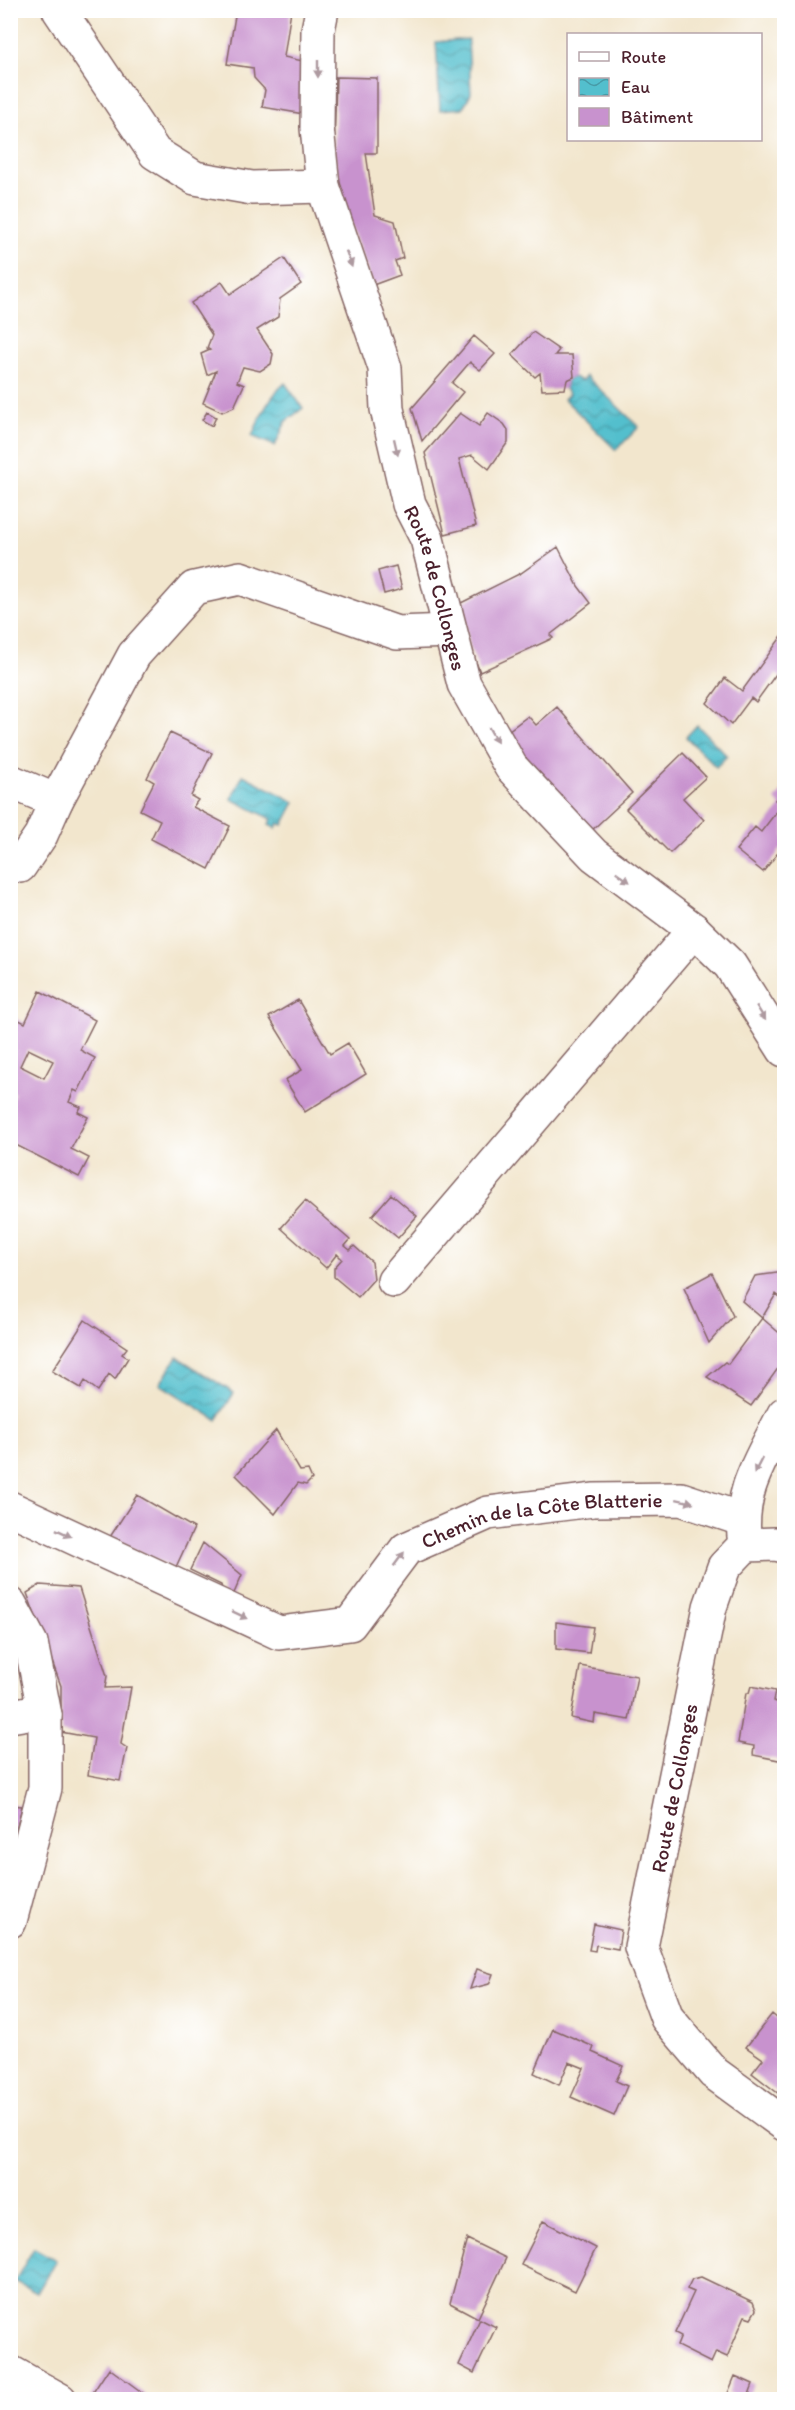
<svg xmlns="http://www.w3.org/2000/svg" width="795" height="2410" viewBox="0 0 795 2410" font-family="Itim,sans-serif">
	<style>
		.water { fill: url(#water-waves); stroke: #4e6f7c; stroke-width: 1.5 }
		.building { fill: #c892ce; fill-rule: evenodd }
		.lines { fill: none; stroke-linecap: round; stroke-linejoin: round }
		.minor-casing { stroke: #856564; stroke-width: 36 }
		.minor { stroke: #fff; stroke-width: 33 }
		.oneway { fill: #ae9aa0 }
		.labels { text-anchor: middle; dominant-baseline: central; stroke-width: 5; stroke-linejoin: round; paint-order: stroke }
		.street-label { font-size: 21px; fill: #4a1f2b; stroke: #fff }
	</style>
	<defs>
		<pattern id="water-waves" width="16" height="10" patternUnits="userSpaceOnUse" patternTransform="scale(1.5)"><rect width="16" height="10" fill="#53bfcd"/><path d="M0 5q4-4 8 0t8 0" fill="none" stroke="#479ba7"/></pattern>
	</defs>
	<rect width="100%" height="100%" fill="#fff"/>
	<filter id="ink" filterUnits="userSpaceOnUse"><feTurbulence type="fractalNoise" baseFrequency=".0167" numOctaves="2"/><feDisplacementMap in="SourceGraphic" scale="12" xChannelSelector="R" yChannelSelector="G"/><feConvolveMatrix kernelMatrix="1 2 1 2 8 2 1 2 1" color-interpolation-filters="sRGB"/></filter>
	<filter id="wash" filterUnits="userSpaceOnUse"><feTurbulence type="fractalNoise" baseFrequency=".008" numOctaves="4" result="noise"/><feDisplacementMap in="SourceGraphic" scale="24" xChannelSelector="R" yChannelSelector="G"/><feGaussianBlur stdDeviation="1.35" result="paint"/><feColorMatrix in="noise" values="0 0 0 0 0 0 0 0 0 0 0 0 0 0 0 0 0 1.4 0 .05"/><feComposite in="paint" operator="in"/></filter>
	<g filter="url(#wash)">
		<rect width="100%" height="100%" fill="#f2e6cd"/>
		<!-- water -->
		<path class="water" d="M468,39L471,93L463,108L440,110L436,42Z
			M586,376L639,427L616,450L564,399L569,394L565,389L567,380L574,377L582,381Z
			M285,383L303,408L286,421L275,446L252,436C261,415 269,397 285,383Z
			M697,725L727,756L716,767L686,737Z
			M243,775L295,802L283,825L278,823L276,828L269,824L272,819L231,799Z
			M177,1357L234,1393L217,1420L160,1384Z
			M34,2248L56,2260L37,2293L15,2281Z"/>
		<g id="blocks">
			<!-- building -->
			<path class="building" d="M236,10H291L284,57L303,61L304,114L262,107L265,90L254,78L253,68L227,64Z
				M336,77L377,78V153H366L375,215L395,221L403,258L395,261L400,275L373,285L343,205L334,153Z
				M284,258L301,284L280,299L278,317L257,330L273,354L271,364L260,371L243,367L237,382L244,385L234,407L222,412L203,403L216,371L207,375L201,354L210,350L207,348L212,335L191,303L222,282L230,294Z
				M533,332L559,350L555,355H572L574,377L567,380L565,389L542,390L540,373L535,377L512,355Z
				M474,336L495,354L480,370L470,362L452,383L463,392L422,441L412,408Z
				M207,412L216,417L212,426L202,420Z
				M460,413L479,426L488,413L504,424L508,430V442L489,469L472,455L459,459L476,526L445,534L425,453Z
				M558,547L578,586L591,603L550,635L553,638L480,672L470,647L461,603L521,573Z
				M396,566L402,589L384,594L378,571Z
				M784,633V680L776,674L756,702L751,698L731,725L707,703L725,678L742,691Z
				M557,707L632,793L591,831L522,755L508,731L528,716L536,725Z
				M170,733L212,753L191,796L198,800L193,807L230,826L209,869L151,839L160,820L140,810L154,782L147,778Z
				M683,753L706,777L683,798L704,820L670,853L626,809Z
				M784,788V852L781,849L763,872L736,850L755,827L761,832L781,806L775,800Z
				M40,991L95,1020L80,1050L95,1058L78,1092L74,1090L69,1102L81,1107L78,1112L88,1117L71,1149L89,1158L79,1177L10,1142V1103L15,1093L10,1090V1029L15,1018L25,1023ZM28,1049L53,1061L44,1078L20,1066Z
				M298,1000L330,1054L348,1043L366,1074L305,1112L285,1080L302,1070L269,1017Z
				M391,1194L417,1216L398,1238L372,1216Z
				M305,1201L350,1240L345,1246L350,1250L354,1246L372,1262L374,1279L358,1297L334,1277V1268L342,1259L337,1254L326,1268L281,1228Z
				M784,1272V1300L776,1294L762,1318L742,1301L755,1276Z
				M712,1273L733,1316L709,1343L684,1288Z
				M762,1318L784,1337V1360L751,1406L707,1377L725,1362L728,1364Z
				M85,1320L127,1348L122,1354L128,1358L115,1379L109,1374L98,1391L85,1381L81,1388L52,1371Z
				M276,1430L300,1471L308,1470L312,1479L306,1485L298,1483L275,1514L236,1475Z
				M137,1495L194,1528L175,1569L110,1537Z
				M203,1543L242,1575L231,1600L224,1596L221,1585L190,1570Z
				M40,1585L79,1588L107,1676L105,1688L131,1687L121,1744L127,1748L120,1781L88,1775L94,1738L61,1732V1686L27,1593Z
				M556,1622L593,1627L589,1653L556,1649Z
				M580,1666L637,1676L629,1720L595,1714L594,1723L571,1718Z
				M751,1686L775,1691L773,1701L784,1704V1761L753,1755L754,1746L738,1743L746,1693H749Z
				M10,1805L22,1806L15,1837L10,1836Z
				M594,1924L621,1930L618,1949L596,1945L595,1951L589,1950Z
				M477,1969L493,1974L489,1984L470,1989Z
				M772,2014L784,2024V2098L752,2073L763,2059L746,2047Z
				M553,2029L594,2047L592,2052L623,2066L616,2081L627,2086L614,2116L571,2097L584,2068L569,2062L559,2085L534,2073Z
				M543,2221L596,2248L575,2291L521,2265Z
				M467,2239L506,2258L478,2318L450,2303Z
				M701,2277L753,2302L756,2310L751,2318L745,2316L727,2357L716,2352L711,2363L677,2346L681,2336L675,2333L694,2292L687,2289L692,2279Z
				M480,2319L496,2327L474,2373L459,2365Z
				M109,2368L143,2393L152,2400H88Z
				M735,2376L753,2384L747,2400L728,2393Z"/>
		</g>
	</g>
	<g filter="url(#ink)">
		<use href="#blocks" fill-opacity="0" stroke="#856564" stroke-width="1.5"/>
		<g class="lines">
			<defs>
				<g id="minor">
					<path d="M59,10L155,153L195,178L252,188L323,186"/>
					<path id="s1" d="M322,10L318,30L317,128L323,186L385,368L387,409L409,504L427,539L464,684L511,767L594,855L694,930L730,965L784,1050"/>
					<path d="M10,781L56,801"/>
					<path d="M10,865L20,866L41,835L56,801L134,655L194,588L240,578L397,633L449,631"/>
					<path d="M394,1281L694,930"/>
					<path d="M784,1414C761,1460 737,1492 745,1545L724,1567L710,1607L641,1947L667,2018L714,2073L784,2124"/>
					<path id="s2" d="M10,1508L279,1633L350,1624L406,1549L488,1513L593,1500L681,1499L741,1519"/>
					<path d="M745,1545L775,1544L784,1546"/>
					<path d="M10,1604L31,1643L45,1715V1788L10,1921"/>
					<path d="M10,1716L28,1713L45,1715"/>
					<path d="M10,2372L60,2400"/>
				</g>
			</defs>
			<!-- minor casing -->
			<use href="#minor" class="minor-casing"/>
			<!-- minor -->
			<use href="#minor" class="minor"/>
		</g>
		<!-- one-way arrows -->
		<defs><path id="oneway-solid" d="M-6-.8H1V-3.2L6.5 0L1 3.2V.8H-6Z" transform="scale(1.5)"/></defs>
		<g class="oneway">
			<use href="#oneway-solid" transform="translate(318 69) rotate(90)"/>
			<use href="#oneway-solid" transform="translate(349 259) rotate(70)"/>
			<use href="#oneway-solid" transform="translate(396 447) rotate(77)"/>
			<use href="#oneway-solid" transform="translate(493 735) rotate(60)"/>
			<use href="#oneway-solid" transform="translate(623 877) rotate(37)"/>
			<use href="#oneway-solid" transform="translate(761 1013) rotate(58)"/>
			<use href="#oneway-solid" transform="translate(758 1466) rotate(117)"/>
			<use href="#oneway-solid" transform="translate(685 1501) rotate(12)"/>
			<use href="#oneway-solid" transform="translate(64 1533) rotate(25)"/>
			<use href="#oneway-solid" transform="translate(399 1559) rotate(-53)"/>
			<use href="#oneway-solid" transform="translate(240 1615) rotate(25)"/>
		</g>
	</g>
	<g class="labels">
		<!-- street labels -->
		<g class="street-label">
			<text stroke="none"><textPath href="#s1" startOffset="596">Route de Collonges</textPath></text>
			<text stroke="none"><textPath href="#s2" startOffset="603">Chemin de la Côte Blatterie</textPath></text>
			<text transform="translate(674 1788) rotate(-79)">Route de Collonges</text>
		</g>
	</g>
	<!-- margin -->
	<rect width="795" height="2410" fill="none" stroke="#fff" stroke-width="36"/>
	<!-- legend -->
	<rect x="567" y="33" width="195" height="108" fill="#ffffff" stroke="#b7a5aa" stroke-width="1.5"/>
	<rect x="579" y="52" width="30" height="9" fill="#ffffff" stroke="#b7a5aa" stroke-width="1.5"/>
	<text x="621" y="63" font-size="18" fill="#4a1f2b">Route</text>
	<rect x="579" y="78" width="30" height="18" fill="url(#water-waves)" stroke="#b7a5aa" stroke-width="1.5"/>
	<text x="621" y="93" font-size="18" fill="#4a1f2b">Eau</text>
	<rect x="579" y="108" width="30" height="18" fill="#c892ce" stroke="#b7a5aa" stroke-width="1.5"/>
	<text x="621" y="123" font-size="18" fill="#4a1f2b">Bâtiment</text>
</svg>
